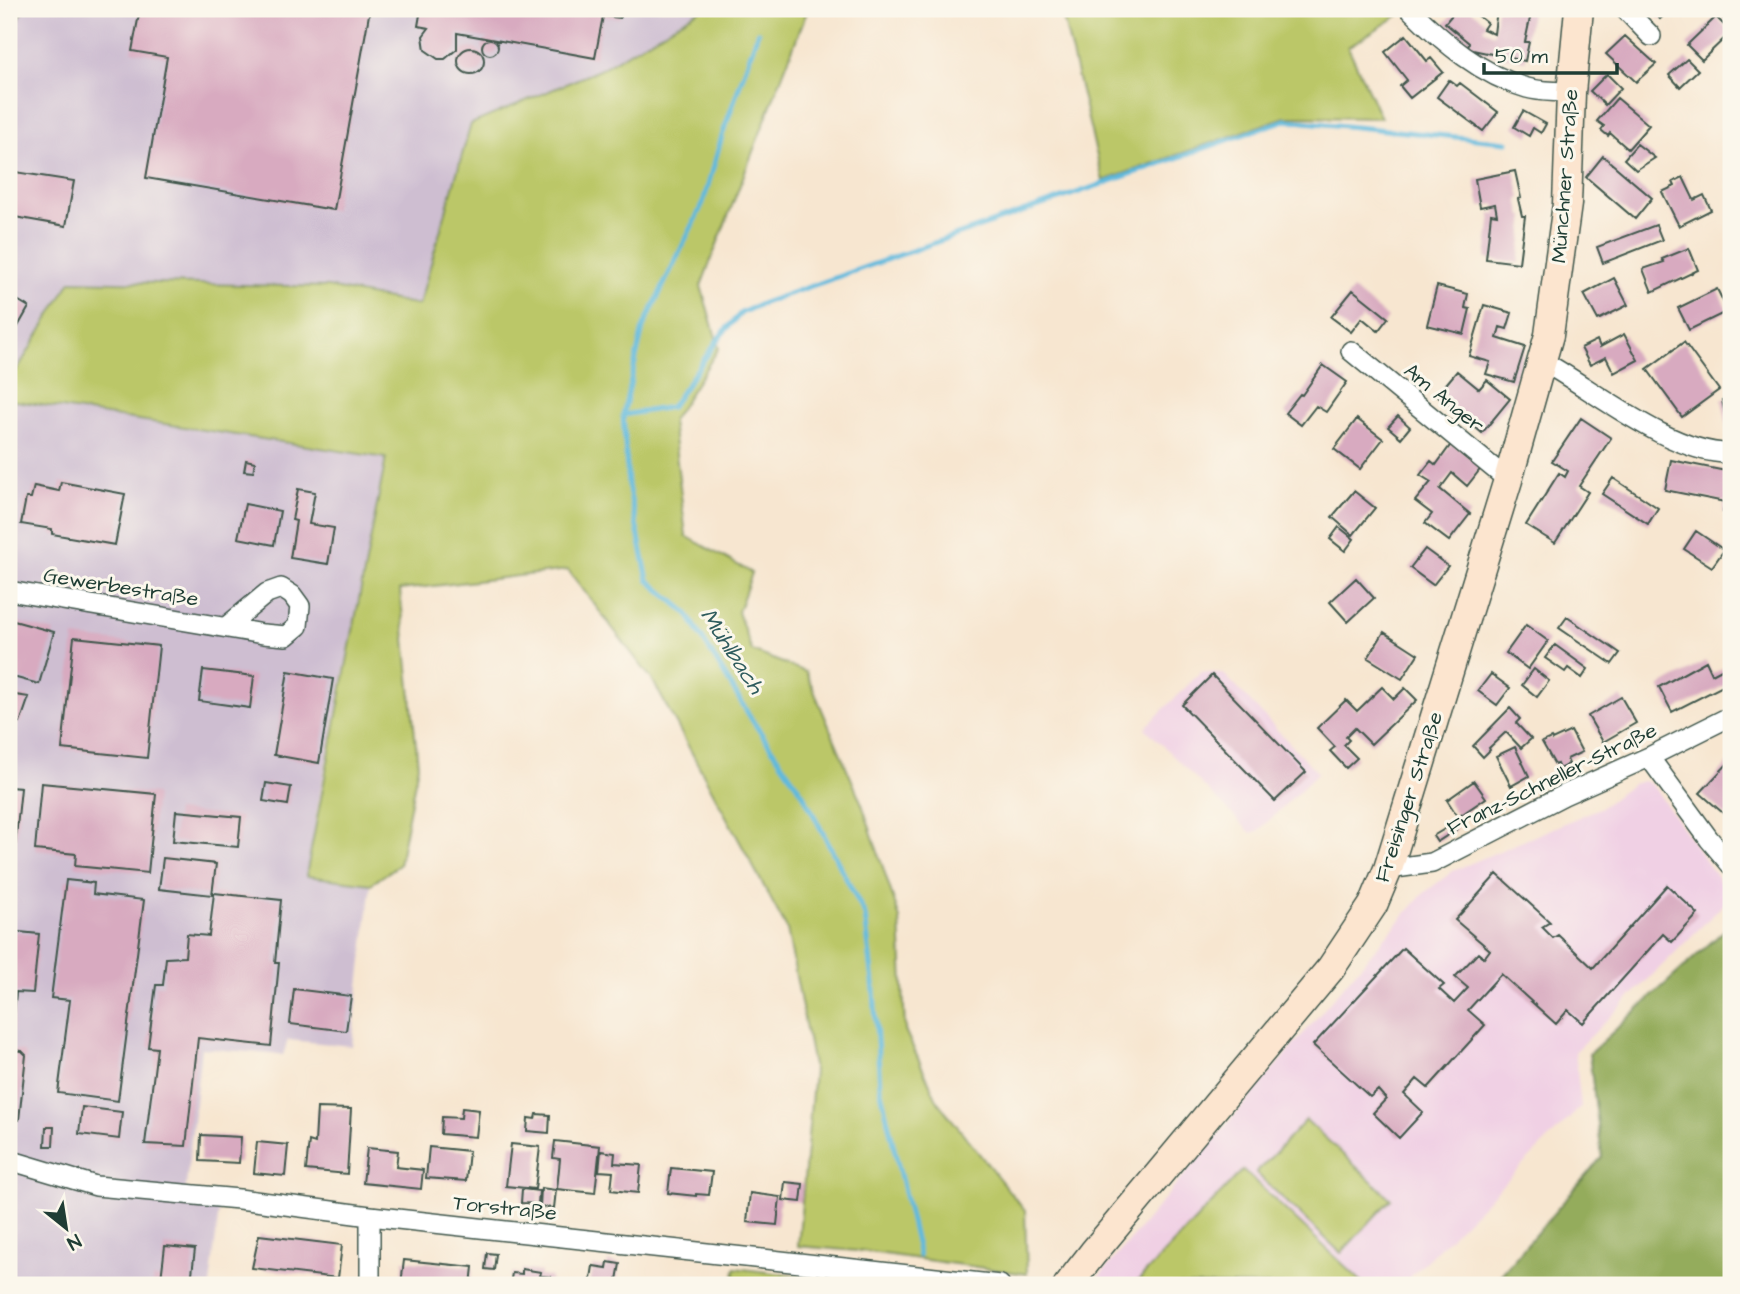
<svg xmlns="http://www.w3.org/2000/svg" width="1740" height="1294" viewBox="0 0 1740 1294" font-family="'Architects Daughter',sans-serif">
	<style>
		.built { fill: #f0d0e4 }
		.industrial { fill: #cebed1 }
		.green { fill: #bbc768; stroke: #6d824e; stroke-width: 2 }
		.forest { fill: #94ac5c; stroke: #5a7448; stroke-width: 2 }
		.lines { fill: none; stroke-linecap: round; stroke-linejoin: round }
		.stream { stroke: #5fb9dd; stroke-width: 5 }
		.building { fill: #d8aac0 }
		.street-casing { stroke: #3f564b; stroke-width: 22 }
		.secondary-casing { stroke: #3f564b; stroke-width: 31 }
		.street { stroke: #fff; stroke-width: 19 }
		.secondary { stroke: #fce5cf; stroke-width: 28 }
		.labels { text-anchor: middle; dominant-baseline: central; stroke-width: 6; stroke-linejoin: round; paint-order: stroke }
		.street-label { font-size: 21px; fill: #1f3d34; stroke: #fbf7ec }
		.water-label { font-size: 23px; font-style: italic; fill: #2f5c5e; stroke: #fbf7ec }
	</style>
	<rect width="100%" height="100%" fill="#fbf7ec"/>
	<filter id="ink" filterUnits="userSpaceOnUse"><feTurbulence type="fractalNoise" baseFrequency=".0143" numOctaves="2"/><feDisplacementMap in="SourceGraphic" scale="14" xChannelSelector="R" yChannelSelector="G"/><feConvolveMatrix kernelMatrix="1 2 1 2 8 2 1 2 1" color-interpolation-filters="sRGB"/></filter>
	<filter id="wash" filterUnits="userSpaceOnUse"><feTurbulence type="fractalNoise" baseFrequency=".00686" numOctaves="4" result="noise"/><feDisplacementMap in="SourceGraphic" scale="28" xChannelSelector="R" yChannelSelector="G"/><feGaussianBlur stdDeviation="1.57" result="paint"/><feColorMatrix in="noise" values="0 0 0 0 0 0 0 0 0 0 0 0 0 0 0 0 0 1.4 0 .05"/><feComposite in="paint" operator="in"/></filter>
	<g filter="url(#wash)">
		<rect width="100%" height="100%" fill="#f7e6d0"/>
		<!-- built -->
		<path class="built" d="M1201,672L1223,673L1318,773L1257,832L1251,833L1145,728Z
			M1643,781L1650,783L1658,793L1731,897L1575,1052L1581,1107L1402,1285H1092L1357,970L1423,894L1453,871L1602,807L1632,784Z"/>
		<!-- industrial -->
		<path class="industrial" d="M23,9H702L599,70L471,124L419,305L328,287L72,281L9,383V40Z
			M9,400L386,457L319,798L306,876L371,884L352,1046L288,1040L283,1055L201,1048L184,1204L219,1209L210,1285H9Z"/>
		<!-- green -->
		<path class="green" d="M15,9H23L9,40V19Z
			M702,9H808L701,286L719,348L672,421L686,536L752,573L738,612L752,651L806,672L862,804L900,919L905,1030L938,1102L1025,1211L1027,1274L869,1252L798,1246L814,1071L787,929L653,681L568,570L400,590L418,765L399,865L371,884L306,876L386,458L9,400V383L71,281L328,287L419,305L471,124L599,70Z
			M1061,9H1393L1399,15L1348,47L1381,118L1285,117L1103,181Z
			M1306,1120L1391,1199L1341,1253L1256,1173Z
			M1243,1170L1362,1282L1359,1285H1134Z
			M735,1268L847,1282V1285H734Z"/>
		<!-- forest -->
		<path class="forest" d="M1731,924V1285H1492L1602,1157L1589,1054Z"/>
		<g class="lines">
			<!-- stream -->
			<path class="stream" d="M758,32L722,136L703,203L643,328L623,415L628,485L648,580L687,613L752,720L803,794L865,915L874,991L880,1087L919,1256
				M623,415L671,407L721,335L741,313L763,303L1285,120L1507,142"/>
		</g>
		<g id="blocks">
			<!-- building -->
			<path class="building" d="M140,9H370L334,210L146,178L167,57L132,51Z
				M421,9H622L620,18L603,16L595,58L457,33V49L445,59H438L425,50L423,36L429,28L418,26Z
				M1457,9H1470L1487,23L1483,29L1494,34L1497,9H1532L1525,42H1529L1525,61L1468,49L1469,43L1445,23Z
				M1651,9H1671L1660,19Z
				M1715,9H1731V26Z
				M1716,17L1731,32L1702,60L1687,45Z
				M1406,35L1427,61L1431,58L1443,72L1410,98L1400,86L1407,80L1385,52Z
				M1625,36L1656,64L1636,82L1606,54Z
				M482 47a8 8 0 1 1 16 0a8 8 0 1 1-16 0Z
				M458 61a13 13 0 1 1 26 0a13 13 0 1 1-26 0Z
				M1687,59L1698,70L1680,87L1669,75Z
				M1607,74L1621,88L1605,105L1590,91Z
				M1449,80L1457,86L1460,83L1498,112L1483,131L1437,97Z
				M1617,98L1649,125L1628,149L1610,133L1608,136L1601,130L1604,126L1597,121Z
				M1523,111L1546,124L1541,133L1533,128L1529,136L1514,127Z
				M1637,144L1655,158L1636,170L1624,159Z
				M1603,156L1652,198L1635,219L1586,177Z
				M9,171L74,181L66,226L9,216Z
				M1515,171L1521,198L1518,199L1522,216H1525L1519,263L1486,259L1491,214L1497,215L1495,204L1480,207L1475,179Z
				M1683,177L1694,200L1704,195L1711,210L1679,226L1662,192L1675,186L1673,182Z
				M1656,225L1662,240L1603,263L1597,247Z
				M1689,248L1698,270L1652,292L1643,269L1664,262L1662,259Z
				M1614,278L1628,305L1598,320L1584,294Z
				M1437,286L1468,294L1465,308L1470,309L1464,334L1427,325Z
				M1717,289L1728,311L1689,330L1678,308Z
				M1353,290L1388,318L1378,331L1362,318L1351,332L1331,317Z
				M9,295L29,307L12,337L9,335Z
				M1484,305L1512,313L1507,329L1500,327L1497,338L1525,347L1514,382L1486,374L1490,362L1469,356Z
				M1624,334L1638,360L1614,373L1606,357L1590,365L1581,348L1597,340L1600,347Z
				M1684,342L1719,390L1682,417L1647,369Z
				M1323,365L1347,382L1326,412L1316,406L1301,425L1285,413L1300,394L1302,395Z
				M1457,371L1479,389L1487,380L1510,399L1482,433L1437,395Z
				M1731,397V429H1728L1722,400Z
				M1398,416L1410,427L1401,438L1388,427Z
				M1581,418L1611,438L1579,486L1588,492L1555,543L1526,525L1559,473L1565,477L1568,471L1552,461Z
				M1357,419L1383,439L1360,469L1334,449Z
				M1452,443L1482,467L1467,486L1452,473L1440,489L1470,514L1449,541L1425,523L1432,514L1415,501L1431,482L1420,475L1431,461L1436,465Z
				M246,460L255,462L253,472L244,471Z
				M1671,460L1731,472V514L1723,512L1725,502L1665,490Z
				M1613,478L1658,508L1648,524L1602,494Z
				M61,482L125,494L115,545L52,534V529L21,524L26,498H31L34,486L59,491Z
				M298,489L315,492L309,524L334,528L328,564L290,558L296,521L292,520Z
				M1354,491L1375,508L1353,535L1332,517Z
				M245,504L280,511L274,545L238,538Z
				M1339,527L1354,539L1345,551L1330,539Z
				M1696,531L1724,550L1712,567L1684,549Z
				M1425,549L1448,566L1433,585L1410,568Z
				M1356,578L1374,598L1348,622L1330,602Z
				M1567,617L1620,653L1612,664L1559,628Z
				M14,621L54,632L39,684L9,676V639Z
				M1526,625L1548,641L1528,669L1506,653Z
				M1384,632L1418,654L1402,679L1368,658Z
				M74,637L159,646L147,758L62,749Z
				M1555,645L1588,669L1582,678L1568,668L1565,672L1545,658Z
				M1706,661L1712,674L1731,664V682L1672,712L1659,687Z
				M1534,669L1549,681L1537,697L1522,685Z
				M203,670L254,676L250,708L199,701Z
				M288,671L333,679L319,763L274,755Z
				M1491,674L1510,688L1497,705L1478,691Z
				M1212,675L1306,772L1275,801L1182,705Z
				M1382,687L1394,699L1405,688L1417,700L1371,744L1355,728L1346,737L1349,740L1344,745L1357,758L1346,768L1330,751L1335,747L1317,728L1346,700L1357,711Z
				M9,694L29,697L20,723L11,721L10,728Z
				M1621,697L1636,723L1603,742L1588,716Z
				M1510,708L1520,719L1516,723L1531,739L1521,748L1506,732L1489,748L1490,750L1483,757L1473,746Z
				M1571,731L1582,752L1567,759L1569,764L1559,769L1557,764L1555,765L1542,742L1551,738L1552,740Z
				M1515,747L1529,776L1511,786L1496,756Z
				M1731,760V820L1700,793Z
				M1474,781L1486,798L1458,817L1447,800Z
				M41,783L156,794L148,873L75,866L76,854L35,850Z
				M266,783L291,787L288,805L263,801Z
				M9,787L21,788L14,857H9Z
				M176,811L241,817L238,847L173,841Z
				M1453,824L1457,829L1437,842L1433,836Z
				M163,858L216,864L212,895L159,889Z
				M1497,874L1550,922L1542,927L1553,938L1558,935L1593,968L1667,885L1698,914L1672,942L1663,934L1583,1023L1568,1010L1556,1024L1501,974L1468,1010L1485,1025L1428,1088L1417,1079L1404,1094L1423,1112L1399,1138L1373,1113L1386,1099L1378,1090L1370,1097L1313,1045L1403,948L1444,985L1439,989L1454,1003L1468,988L1455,977L1478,953L1484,958L1490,950L1455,920Z
				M66,880L94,883L93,894L144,900L118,1101L58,1093L70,1000L51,998Z
				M214,893L281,900L275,963H279L271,1046L198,1038L186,1146L145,1144L157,1048L148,1047L156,985H163L166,958L185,957L187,934L209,936Z
				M9,931L39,934L33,993L16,992L11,1046H9Z
				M294,989L351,996L346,1031L290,1024Z
				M9,1050L22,1051L26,1055L19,1120L9,1119Z
				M82,1107L122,1112L119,1139L79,1134Z
				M317,1108L351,1109L347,1174L306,1170L309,1141L315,1143Z
				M462,1108L479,1110L476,1137L441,1134L442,1117L461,1118Z
				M536,1114L550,1115L549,1133L527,1131L528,1118L535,1119Z
				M46,1127H54L53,1146H45Z
				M201,1135L241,1137L239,1163L200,1161Z
				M555,1141L600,1146L595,1193L557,1189L560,1159L553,1158Z
				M257,1142L288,1145L285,1176L254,1173Z
				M511,1144L540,1147L535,1189L506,1186Z
				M429,1147L469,1151L466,1181L426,1178Z
				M367,1148L398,1151L396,1167L423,1170L421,1189L363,1183Z
				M601,1151L615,1153L614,1163L641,1165L638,1193L611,1190L613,1172L599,1171Z
				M671,1168L712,1172L709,1195L696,1194V1196L668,1193Z
				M785,1182L803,1184L801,1202L783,1200Z
				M541,1188L556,1190L554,1208L540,1207Z
				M522,1189L539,1191L538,1204L521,1203Z
				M750,1193L780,1197L777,1225L747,1222Z
				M259,1235L342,1245L338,1278L252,1268Z
				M165,1246L195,1249L191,1282L201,1285H152L153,1278L161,1279Z
				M487,1253L496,1254L494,1270L485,1269Z
				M404,1260L473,1267L471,1285H401Z
				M608,1262L620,1264L616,1285H590L593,1266L607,1268Z
				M522,1269L541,1272L540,1276L551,1277L550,1285H510L512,1273L522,1274Z"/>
		</g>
	</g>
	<g filter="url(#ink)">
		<use href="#blocks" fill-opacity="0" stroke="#3f564b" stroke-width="2"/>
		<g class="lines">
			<defs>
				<path id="street" d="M1410,9C1443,42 1481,75 1527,88C1541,92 1557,91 1571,93
					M1625,9L1651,36
					M1351,351L1508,480
					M1542,361C1593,389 1672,455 1731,453
					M9,591L263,634L286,636L298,626L300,606L292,595L281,588L267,593L226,627
					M1649,757L1709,839L1731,865
					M1388,869L1432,863L1564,795L1649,757L1731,716
					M9,1160L96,1186L239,1199L370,1216L1000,1285
					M370,1285V1216"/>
				<path id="secondary" d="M1068,1285L1093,1253L1331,968L1373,905L1388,869L1508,480L1549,335L1567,204L1571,93L1579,9"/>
			</defs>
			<!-- street casing -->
			<use href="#street" class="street-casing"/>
			<!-- secondary casing -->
			<use href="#secondary" class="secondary-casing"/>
			<!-- street -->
			<use href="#street" class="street"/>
			<!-- secondary -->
			<use href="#secondary" class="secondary"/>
		</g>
	</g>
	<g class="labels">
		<!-- street labels -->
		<g class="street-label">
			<text transform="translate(1565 176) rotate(-86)">Münchner Straße</text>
			<text transform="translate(1444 398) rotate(39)">Am Anger</text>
			<text transform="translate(121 587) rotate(9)">Gewerbestraße</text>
			<text transform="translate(1552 779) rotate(-26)">Franz-Schneller-Straße</text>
			<text transform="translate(1409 797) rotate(-72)">Freisinger Straße</text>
			<text transform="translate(505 1208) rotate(6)">Torstraße</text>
		</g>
		<!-- water labels -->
		<g class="water-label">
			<text transform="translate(732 651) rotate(57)">Mühlbach</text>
		</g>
	</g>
	<!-- margin -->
	<rect width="1740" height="1294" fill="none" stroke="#fbf7ec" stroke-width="35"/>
	<!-- north arrow -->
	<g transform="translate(66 1228) rotate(150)" stroke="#fbf7ec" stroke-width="5" paint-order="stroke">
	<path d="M0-5L12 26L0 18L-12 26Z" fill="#1f3d34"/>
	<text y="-10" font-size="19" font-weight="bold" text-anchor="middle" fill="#1f3d34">N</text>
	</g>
	<!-- scale -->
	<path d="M1484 63v10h133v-10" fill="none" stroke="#1f3d34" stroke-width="3.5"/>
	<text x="1495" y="63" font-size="21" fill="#1f3d34" stroke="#fbf7ec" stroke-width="5" paint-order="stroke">50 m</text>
</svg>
